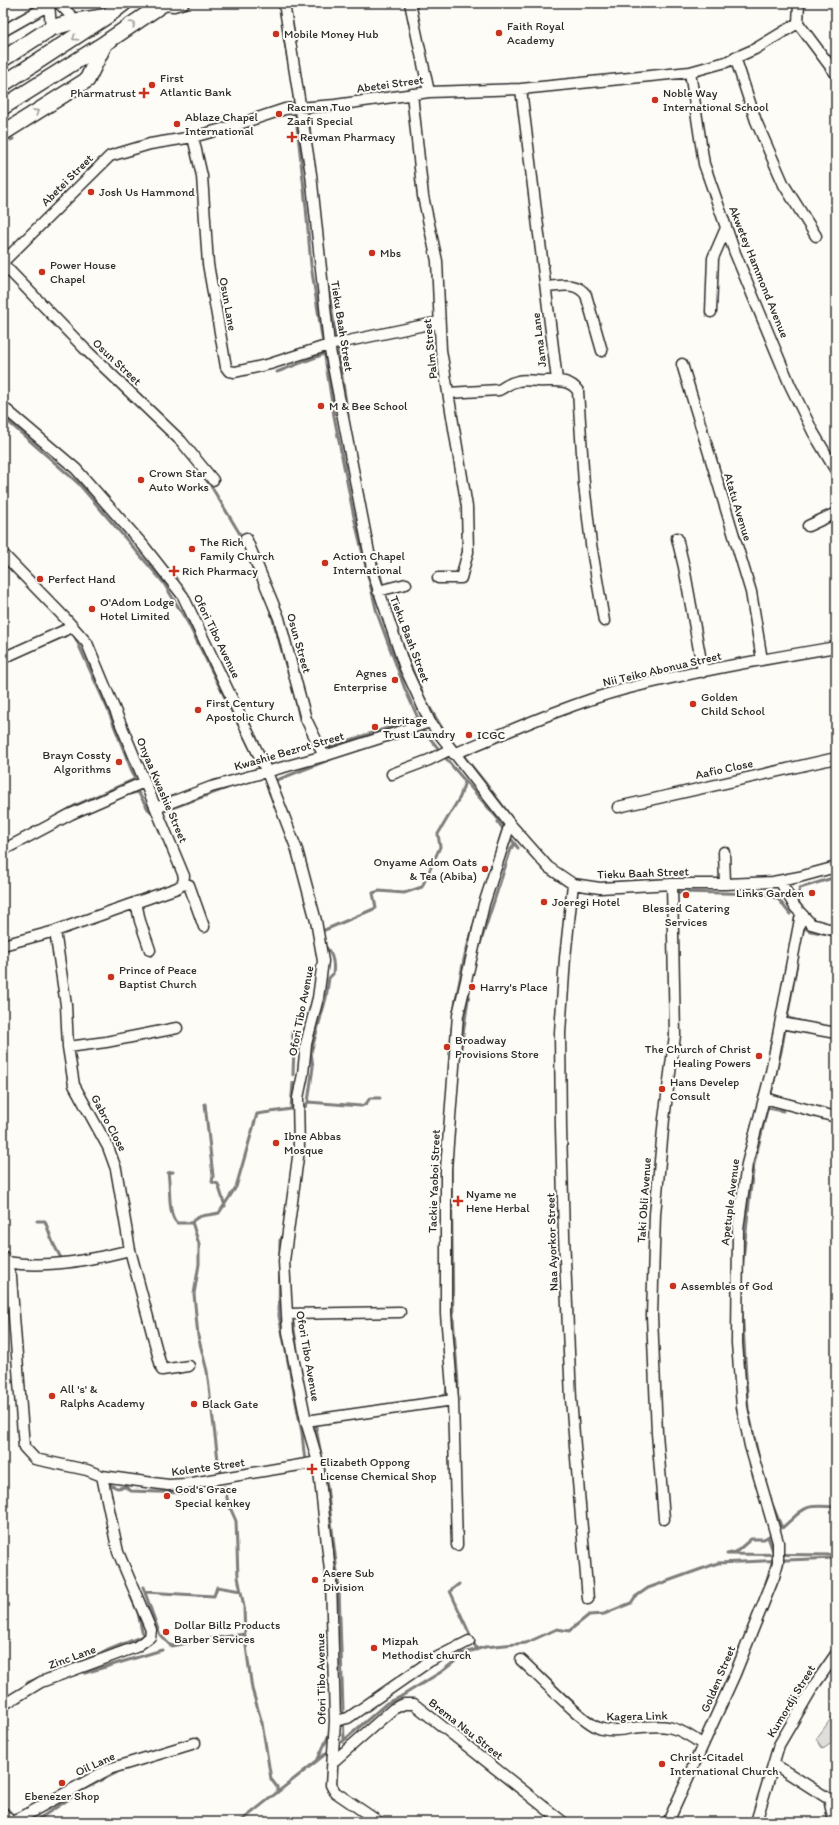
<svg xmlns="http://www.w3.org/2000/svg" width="839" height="1825" viewBox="0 0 839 1825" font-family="Itim,sans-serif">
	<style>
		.green { fill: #dfdeda; stroke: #858482 }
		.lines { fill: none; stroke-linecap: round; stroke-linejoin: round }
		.stream { stroke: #7e7d7b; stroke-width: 3 }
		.minor-casing { stroke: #2b2b2b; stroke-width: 13 }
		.highway-casing { stroke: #2b2b2b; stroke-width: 18 }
		.minor { stroke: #fdfcf7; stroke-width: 10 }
		.highway { stroke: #fdfcf7; stroke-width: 15 }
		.oneway { stroke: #9e9e9b }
		.poi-dot { fill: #c8321e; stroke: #fdfcf7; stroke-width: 1.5 }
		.labels { text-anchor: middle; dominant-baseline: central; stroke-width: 4; stroke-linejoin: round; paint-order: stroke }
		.poi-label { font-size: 12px; fill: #2b2b2b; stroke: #fdfcf7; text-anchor: start }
		.street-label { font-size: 12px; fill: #2b2b2b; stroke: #fdfcf7 }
	</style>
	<rect width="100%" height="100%" fill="#fdfcf7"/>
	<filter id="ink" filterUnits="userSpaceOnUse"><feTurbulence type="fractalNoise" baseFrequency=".025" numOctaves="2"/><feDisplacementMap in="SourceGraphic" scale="8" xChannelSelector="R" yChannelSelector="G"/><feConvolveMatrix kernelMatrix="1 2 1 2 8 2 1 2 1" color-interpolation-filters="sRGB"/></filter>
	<g filter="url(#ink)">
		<!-- green -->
		<path class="green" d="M833,1716L836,1721V1740L823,1749L816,1739Z"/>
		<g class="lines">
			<!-- stream -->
			<path class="stream" d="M284,38L288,60
				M293,89L306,207L311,265L334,416L354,517L377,613L405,689L418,718L332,746L327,747L322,743
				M309,119L310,137
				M11,140L13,139
				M328,285L348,416
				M277,372L324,354
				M3,417L78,483L163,582L188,623L260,768
				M211,486L243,539
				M373,549L383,586
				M269,605L287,669
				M57,629L64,624
				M402,645L421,691
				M41,646L72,633
				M295,697L300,720L304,724
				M424,698L445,733
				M423,732H425L453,767L499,820L498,822L504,830
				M397,738L408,735
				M451,741C472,766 493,791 512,819
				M272,780H277L331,759
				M129,794L138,792L148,809L153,813H158L227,788
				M53,818L76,805L135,779L108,710L75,637
				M509,836L518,848
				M499,842L503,829
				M605,883L672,879
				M677,892L766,894L779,900L790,914
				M801,907L797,898L800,888L836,877
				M803,927L810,931L834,935
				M320,932L376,908L373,893L379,891L404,893L422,887L440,847L438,834L460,797L465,781
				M801,938L804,928
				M479,947L511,849L514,844
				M454,1010L464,959L475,920
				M788,1018L811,1024
				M292,1032L294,1045L293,1075
				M451,1045L452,1028
				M460,1055L471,979
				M308,1102L361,1106L366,1104L370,1098H380
				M205,1104L213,1176L212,1182L218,1184L225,1206
				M291,1108L293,1083
				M768,1108L783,1111
				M451,1162L453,1317L458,1383L457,1398
				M173,1172L168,1173C171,1186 167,1214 177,1223H192
				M37,1221H45L53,1243L62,1260
				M280,1240L279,1316L302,1433L305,1462
				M742,1270L750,1193L754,1164L781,1052L797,963
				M742,1308L748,1409L760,1463
				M292,1316L298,1356
				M440,1397L446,1395L447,1387
				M321,1423L316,1425V1428L327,1486L339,1589L344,1740
				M222,1476L218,1460L207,1371L198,1336L194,1294L199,1264V1244L192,1222C200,1213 209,1216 219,1213L236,1187L257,1114L305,1107L308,1102L313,1067L311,1052L326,998L329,978L333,974C335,961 332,952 322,943
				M106,1483L117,1488L126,1487L131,1491L185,1493L225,1487L228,1503L236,1521L238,1577L244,1607L245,1639L252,1689L262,1723L271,1779L277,1787V1792
				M770,1499L782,1528
				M782,1528C806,1507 803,1504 836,1507
				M774,1533L764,1539H751L736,1552L727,1554L836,1555
				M768,1537L773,1551
				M459,1584L450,1591L477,1650
				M143,1587L160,1635L171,1646L209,1639L245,1634
				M764,1589L773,1560
				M145,1592L214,1596L217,1587L241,1591
				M85,1673L162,1650
				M27,1683L143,1636L138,1613L130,1595
				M342,1742L387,1703L400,1697L441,1672L454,1662L461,1654L485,1647L526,1643L557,1629L569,1631L589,1615L604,1614L631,1603L635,1597L648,1588L718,1563L836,1558
				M317,1761L331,1730
				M3,1805L16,1818
				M34,1822L86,1788L116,1773
				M240,1822L328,1752"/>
			<defs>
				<path id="minor" d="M49,3L51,28
					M59,3L76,21
					M284,3L311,174L329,345L373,573L405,668L430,722L510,824L548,867L573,884L600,888L672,884H725L773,882L799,877L836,867
					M410,3L429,92
					M160,5L174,6L184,3
					M798,23L836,74
					M798,23L799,3
					M3,31L49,5
					M735,57L756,121L784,185L816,236
					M690,72L704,164L735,253L790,385L813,432L836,471
					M521,89L557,380
					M412,94L423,196L437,261L441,350L467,507L468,552L461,578H438
					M193,137L202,176L208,264L226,367L229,371L235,372L270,364L329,345L439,322
					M3,262L110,156L150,144L193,137L233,126L285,109L335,105L429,92L521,89L690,72L726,62L755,49L798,23
					M3,264L85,349L181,441L213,480
					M546,287C562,286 576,281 586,295L602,351
					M711,312L713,258L726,228
					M682,364L751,592L762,660
					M448,393L499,390C507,386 508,383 518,381C524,379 531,381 537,381C552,382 568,377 578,391L584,484L591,544L604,621
					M3,407L76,469L143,545L183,596L267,772L297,850L316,921L323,961L318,998L306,1044L303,1074L298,1098L299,1150L284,1261L288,1332L306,1421L318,1462L331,1580L335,1721L331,1785L335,1792L379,1822
					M808,526L836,513
					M246,538L279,618L306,719L324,756
					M677,538L684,567L703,672
					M3,554L65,618L87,643L184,876L183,884L177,888L55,931L3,945
					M378,591L406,584
					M3,658L72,627
					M454,754C510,731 566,705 625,689C694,671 766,659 836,647
					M392,774L429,760L451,749
					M618,807L836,758
					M156,808L211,787L324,756L430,722
					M3,850L71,814L144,782
					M724,852L725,884
					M780,881L795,907L811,924L836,931
					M183,884L189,885L204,927
					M573,884L565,958L560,1033L561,1128L564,1235L571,1399L588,1599
					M136,902L140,921L150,950
					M55,931L66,1005L68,1047L74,1085L108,1147L116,1169L130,1250L162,1370L189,1366
					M781,1023L836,1033
					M68,1047L106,1042L177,1028
					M764,1098L836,1117
					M3,1256L11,1277L24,1447L35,1459L87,1470L102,1476L168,1485L186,1484L318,1462
					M6,1262C47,1269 90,1260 130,1250
					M287,1314L400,1312
					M306,1421L453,1400
					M664,1519L657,1433L652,1316L655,1214L664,1119L675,1035L672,884
					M457,1545L453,1400L446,1314V1169L458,1015L484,904L510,824
					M521,1660C537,1674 585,1726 602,1729C611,1731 623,1730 632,1728C666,1724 676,1725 703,1745
					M3,1705L41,1682L136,1647L150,1637L151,1630L118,1552L102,1476
					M335,1721L348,1718L430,1661L469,1641
					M333,1762L393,1709L404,1704H414L563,1822
					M774,1764L829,1799
					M829,1799L834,1822
					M3,1813L11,1822
					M13,1822L109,1769L195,1743
					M668,1822L735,1674L774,1577L778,1562V1542L750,1446L742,1407L737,1343L738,1229L747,1164L771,1072L801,914
					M756,1822L779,1745L813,1687L836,1654"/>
				<path id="highway" d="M3,59L51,28L76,21L103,17
					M3,84L107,16L124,3
					M3,107L105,43L164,3
					M3,133L87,80L105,43"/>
			</defs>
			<!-- minor casing -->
			<use href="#minor" class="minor-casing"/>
			<!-- highway casing -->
			<use href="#highway" class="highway-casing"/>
			<!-- minor -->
			<use href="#minor" class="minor"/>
			<!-- highway -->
			<use href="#highway" class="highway"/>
		</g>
		<!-- one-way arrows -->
		<defs><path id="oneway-chevron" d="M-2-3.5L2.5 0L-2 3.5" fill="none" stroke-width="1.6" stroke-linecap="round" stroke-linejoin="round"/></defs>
		<g class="oneway">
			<use href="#oneway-chevron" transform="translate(133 24) rotate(-34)"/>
			<use href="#oneway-chevron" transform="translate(75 38) rotate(146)"/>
			<use href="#oneway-chevron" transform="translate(36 112) rotate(-33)"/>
		</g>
	</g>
	<!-- markers -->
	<g class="poi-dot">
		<circle cx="499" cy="33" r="4"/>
		<circle cx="276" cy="34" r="4"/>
		<circle cx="152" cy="85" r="4"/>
		<path d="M142 87h4v4h4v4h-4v4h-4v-4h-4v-4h4z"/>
		<circle cx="655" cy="100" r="4"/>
		<circle cx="279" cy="114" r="4"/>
		<circle cx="177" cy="124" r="4"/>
		<path d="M290 131h4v4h4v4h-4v4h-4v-4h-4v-4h4z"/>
		<circle cx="91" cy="192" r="4"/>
		<circle cx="372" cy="253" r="4"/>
		<circle cx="42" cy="272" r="4"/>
		<circle cx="321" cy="406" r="4"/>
		<circle cx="141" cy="480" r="4"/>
		<circle cx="192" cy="549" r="4"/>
		<circle cx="325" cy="563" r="4"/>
		<path d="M172 565h4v4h4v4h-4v4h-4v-4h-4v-4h4z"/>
		<circle cx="40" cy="579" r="4"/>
		<circle cx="92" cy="609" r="4"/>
		<circle cx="395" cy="680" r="4"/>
		<circle cx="693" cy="704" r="4"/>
		<circle cx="198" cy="710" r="4"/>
		<circle cx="375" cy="727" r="4"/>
		<circle cx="469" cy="735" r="4"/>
		<circle cx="119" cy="762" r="4"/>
		<circle cx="485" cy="869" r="4"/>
		<circle cx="812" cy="893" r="4"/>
		<circle cx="686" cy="895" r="4"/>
		<circle cx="544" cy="902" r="4"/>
		<circle cx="111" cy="977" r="4"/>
		<circle cx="472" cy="987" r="4"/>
		<circle cx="447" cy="1047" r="4"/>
		<circle cx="759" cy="1056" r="4"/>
		<circle cx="662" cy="1089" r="4"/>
		<circle cx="276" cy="1143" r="4"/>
		<path d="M456 1195h4v4h4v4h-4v4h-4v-4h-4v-4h4z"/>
		<circle cx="673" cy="1286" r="4"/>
		<circle cx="52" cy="1396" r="4"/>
		<circle cx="194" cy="1404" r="4"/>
		<path d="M310 1463h4v4h4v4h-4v4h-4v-4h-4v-4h4z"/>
		<circle cx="167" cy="1496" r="4"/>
		<circle cx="315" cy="1580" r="4"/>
		<circle cx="166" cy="1632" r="4"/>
		<circle cx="374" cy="1648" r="4"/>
		<circle cx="662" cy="1764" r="4"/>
		<circle cx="62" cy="1783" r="4"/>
	</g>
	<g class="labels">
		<!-- poi labels -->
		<g class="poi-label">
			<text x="507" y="26">Faith Royal<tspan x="507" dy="14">Academy</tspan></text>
			<text x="284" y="34">Mobile Money Hub</text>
			<text x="160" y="78">First<tspan x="160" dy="14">Atlantic Bank</tspan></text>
			<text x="136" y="93" text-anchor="end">Pharmatrust</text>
			<text x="663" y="93">Noble Way<tspan x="663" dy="14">International School</tspan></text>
			<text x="287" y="107">Racman Tuo<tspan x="287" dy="14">Zaafi Special</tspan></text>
			<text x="185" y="117">Ablaze Chapel<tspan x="185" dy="14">International</tspan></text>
			<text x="300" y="137">Revman Pharmacy</text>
			<text x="99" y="192">Josh Us Hammond</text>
			<text x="380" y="253">Mbs</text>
			<text x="50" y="265">Power House<tspan x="50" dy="14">Chapel</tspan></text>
			<text x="329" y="406">M &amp; Bee School</text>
			<text x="149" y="473">Crown Star<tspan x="149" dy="14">Auto Works</tspan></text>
			<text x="200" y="542">The Rich<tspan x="200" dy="14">Family Church</tspan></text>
			<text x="333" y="556">Action Chapel<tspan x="333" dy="14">International</tspan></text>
			<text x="182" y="571">Rich Pharmacy</text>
			<text x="48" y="579">Perfect Hand</text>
			<text x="100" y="602">O'Adom Lodge<tspan x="100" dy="14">Hotel Limited</tspan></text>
			<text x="387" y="673" text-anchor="end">Agnes<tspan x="387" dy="14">Enterprise</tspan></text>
			<text x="701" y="697">Golden<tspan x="701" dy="14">Child School</tspan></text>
			<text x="206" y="703">First Century<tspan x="206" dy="14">Apostolic Church</tspan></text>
			<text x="383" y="720">Heritage<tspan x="383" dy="14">Trust Laundry</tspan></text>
			<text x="477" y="735">ICGC</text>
			<text x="111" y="755" text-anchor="end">Brayn Cossty<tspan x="111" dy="14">Algorithms</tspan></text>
			<text x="477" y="862" text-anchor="end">Onyame Adom Oats<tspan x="477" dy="14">&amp; Tea (Abiba)</tspan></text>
			<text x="804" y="893" text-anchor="end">Links Garden</text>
			<text x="552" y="902">Joeregi Hotel</text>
			<text x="686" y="908" text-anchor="middle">Blessed Catering<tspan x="686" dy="14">Services</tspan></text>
			<text x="119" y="970">Prince of Peace<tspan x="119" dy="14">Baptist Church</tspan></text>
			<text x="480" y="987">Harry's Place</text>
			<text x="455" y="1040">Broadway<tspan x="455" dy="14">Provisions Store</tspan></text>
			<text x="751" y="1049" text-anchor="end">The Church of Christ<tspan x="751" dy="14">Healing Powers</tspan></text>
			<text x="670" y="1082">Hans Develep<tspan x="670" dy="14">Consult</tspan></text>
			<text x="284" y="1136">Ibne Abbas<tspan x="284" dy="14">Mosque</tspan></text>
			<text x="466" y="1194">Nyame ne<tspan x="466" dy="14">Hene Herbal</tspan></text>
			<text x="681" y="1286">Assembles of God</text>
			<text x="60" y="1389">All 's' &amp;<tspan x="60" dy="14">Ralphs Academy</tspan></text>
			<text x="202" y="1404">Black Gate</text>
			<text x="320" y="1462">Elizabeth Oppong<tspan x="320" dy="14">License Chemical Shop</tspan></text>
			<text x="175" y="1489">God's Grace<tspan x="175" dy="14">Special kenkey</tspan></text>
			<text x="323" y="1573">Asere Sub<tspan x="323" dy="14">Division</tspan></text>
			<text x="174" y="1625">Dollar Billz Products<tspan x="174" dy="14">Barber Services</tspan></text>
			<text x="382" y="1641">Mizpah<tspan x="382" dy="14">Methodist church</tspan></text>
			<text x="670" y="1757">Christ-Citadel<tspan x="670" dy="14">International Church</tspan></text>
			<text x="62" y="1796" text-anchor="middle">Ebenezer Shop</text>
		</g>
		<!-- street labels -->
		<g class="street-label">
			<text transform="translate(390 84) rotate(-8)">Abetei Street</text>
			<text transform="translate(67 180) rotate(-45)">Abetei Street</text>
			<text transform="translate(759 272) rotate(68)">Akwetey Hammond Avenue</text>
			<text transform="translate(228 304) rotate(80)">Osun Lane</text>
			<text transform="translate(342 326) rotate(81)">Tieku Baah Street</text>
			<text transform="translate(539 340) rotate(-97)">Jama Lane</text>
			<text transform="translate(430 349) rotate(-96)">Palm Street</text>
			<text transform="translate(117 362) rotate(43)">Osun Street</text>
			<text transform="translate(738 507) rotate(73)">Atatu Avenue</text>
			<text transform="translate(217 636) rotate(64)">Ofori Tibo Avenue</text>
			<text transform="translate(410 639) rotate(69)">Tieku Baah Street</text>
			<text transform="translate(299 643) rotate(74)">Osun Street</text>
			<text transform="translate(662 669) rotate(-13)">Nii Teiko Abonua Street</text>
			<text transform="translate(289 751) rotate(-16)">Kwashie Bezrot Street</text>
			<text transform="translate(724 769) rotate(-12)">Aafio Close</text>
			<text transform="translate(162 790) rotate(67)">Onyaa Kwashie Street</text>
			<text transform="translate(643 873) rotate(-2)">Tieku Baah Street</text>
			<text transform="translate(301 1011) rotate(-79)">Ofori Tibo Avenue</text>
			<text transform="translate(109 1123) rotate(62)">Gabro Close</text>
			<text transform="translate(434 1181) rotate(-88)">Tackie Yaoboi Street</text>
			<text transform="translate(644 1200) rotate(-86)">Taki Obli Avenue</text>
			<text transform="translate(730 1202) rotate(-83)">Apetuple Avenue</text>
			<text transform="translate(552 1242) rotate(-92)">Naa Ayorkor Street</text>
			<text transform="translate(308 1356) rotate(80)">Ofori Tibo Avenue</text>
			<text transform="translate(208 1467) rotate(-8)">Kolente Street</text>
			<text transform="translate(72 1657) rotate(-20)">Zinc Lane</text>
			<text transform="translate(321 1679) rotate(-91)">Ofori Tibo Avenue</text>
			<text transform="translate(718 1679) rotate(-67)">Golden Street</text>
			<text transform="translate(791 1701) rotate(-59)">Kumordji Street</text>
			<text transform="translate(637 1716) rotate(-1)">Kagera Link</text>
			<text transform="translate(466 1729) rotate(38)">Brema Nsu Street</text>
			<text transform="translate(95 1764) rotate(-25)">Oil Lane</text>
		</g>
	</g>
	<!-- margin -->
	<rect width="839" height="1825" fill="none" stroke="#fdfcf7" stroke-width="16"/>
	<rect x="8" y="8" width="823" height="1809" fill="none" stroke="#2b2b2b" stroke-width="1.5" filter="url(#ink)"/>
</svg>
